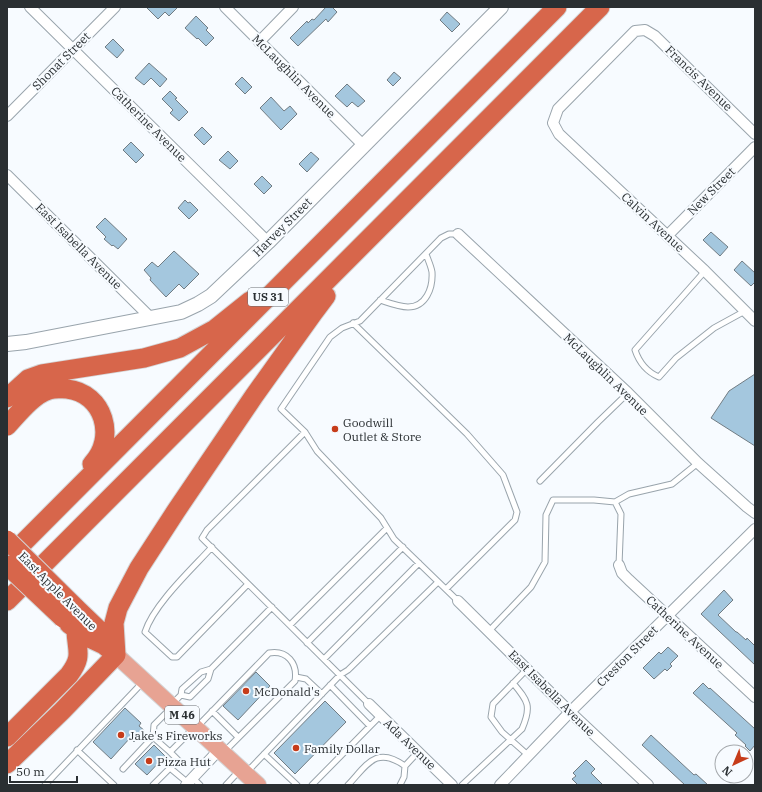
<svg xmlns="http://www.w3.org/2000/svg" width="762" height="792" viewBox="0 0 762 792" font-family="'IBM Plex Serif',serif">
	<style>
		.building { fill: #a4c7de; stroke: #717c83 }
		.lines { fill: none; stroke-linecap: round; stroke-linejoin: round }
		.lane-casing { stroke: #99a4ac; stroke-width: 7 }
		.street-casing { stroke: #99a4ac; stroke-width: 12 }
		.secondary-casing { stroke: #99a4ac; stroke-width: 16 }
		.primary-casing { stroke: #d4d5d6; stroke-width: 18 }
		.highway-casing { stroke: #d4d5d6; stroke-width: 21 }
		.lane { stroke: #fff; stroke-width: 5 }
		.street { stroke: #fff; stroke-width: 10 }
		.secondary { stroke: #fff; stroke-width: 14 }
		.primary { stroke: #e7a393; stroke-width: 16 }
		.highway { stroke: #d7664b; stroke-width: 19 }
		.highway-bridge-casing { stroke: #d4d5d6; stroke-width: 21; stroke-linecap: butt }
		.highway-bridge { stroke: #d7664b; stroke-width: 19 }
		.poi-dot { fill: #c63c1a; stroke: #f7fbff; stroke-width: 1.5 }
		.labels { text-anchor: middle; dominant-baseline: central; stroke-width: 4; stroke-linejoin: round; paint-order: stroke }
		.shield { fill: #f7fbff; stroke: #686c70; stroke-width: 1 }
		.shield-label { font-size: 11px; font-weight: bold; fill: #2a2f32 }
		.street-label { font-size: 12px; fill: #2a2f32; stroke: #f7fbff }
		.poi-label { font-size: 12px; fill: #2a2f32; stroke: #f7fbff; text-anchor: start }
	</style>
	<rect width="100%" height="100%" fill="#f7fbff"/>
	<!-- building -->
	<path class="building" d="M146,7H178L169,16L165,12L158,19Z
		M326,7H332L337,12L328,22L326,19L298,46L290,38L307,21L308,23L312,19L314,20Z
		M447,12L460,24L452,32L440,20Z
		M196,16L208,28L206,30L214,38L206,46L198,38L197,39L185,28Z
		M113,39L124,50L117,58L105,47Z
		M149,63L167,79L160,87L151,78L144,85L135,78Z
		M394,72L401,78L393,86L387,80Z
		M242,77L252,87L245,94L235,84Z
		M347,84L365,101L358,107L352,102L347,107L335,96Z
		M170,91L177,98L175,99L188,112L179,121L170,113L173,110L162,99Z
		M271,97L284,111L290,106L297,114L281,130L260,108Z
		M202,127L212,137L204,145L194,135Z
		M131,142L144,155L136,163L123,150Z
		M228,151L238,161L230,169L219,160Z
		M311,152L319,159L307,172L299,164Z
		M262,176L272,186L264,194L254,184Z
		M185,200L188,203L190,202L198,210L189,219L178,208Z
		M105,218L127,239L118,249L113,245L112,246L104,239L106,237L96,227Z
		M711,232L728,247L720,256L703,240Z
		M174,251L199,274L184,289L179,284L166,297L150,280L151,278L144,270L152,262L158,267Z
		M742,261L755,273V282L751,286L734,270Z
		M755,374V446L711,418L729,391Z
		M724,590L733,600L718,615L736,632H737L746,640L747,638L755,646V665L701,614Z
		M668,647L678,656L670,664L672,666L667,671L665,669L654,679L643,668L659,652L661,654Z
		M256,672L270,686L238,720L223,706Z
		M703,683L709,689L710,688L755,729V745L750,751L745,746L746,745L735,735L737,733L693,693Z
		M325,701L346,722L295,774L274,753Z
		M125,708L141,723L139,726L145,731L134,742L130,738L111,759L93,742Z
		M651,735L694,775L696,774L708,785H685L642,745Z
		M154,745L165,756L147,775L135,764Z
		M586,760L595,769L591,773L603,785H578L572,779L576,776L573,773Z"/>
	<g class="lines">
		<defs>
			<path id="lane" d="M705,271L635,350C639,362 647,372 659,377L676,358L714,328L745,311
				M380,300C389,303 399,307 408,307C426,307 433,288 432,272C431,266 428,260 426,254
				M353,323L467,434L503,475L517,512L515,520L446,589
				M305,432L207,530L202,538L369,704
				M540,481L598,422L628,393
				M615,502L629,494L672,484L698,463
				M212,547C192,569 154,604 145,632L172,657H177L248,584
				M458,601L394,539L381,518L317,451L305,432L281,409L330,337L342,328L360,321L441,238L449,234H458
				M290,625L387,528
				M489,631L531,587L545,562L546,515L553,500H594L615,502L621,514L619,565
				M307,643L403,547
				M324,659L419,563
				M527,669L493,704L491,717L502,732L529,756
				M296,677L306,679L322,694
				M330,685L370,726
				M181,695L190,697L208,679L211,669L272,607
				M173,703L181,695L182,689L201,672L211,669
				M212,711L238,737
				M197,727L269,653C287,650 298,663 295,681L225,751
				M153,737L154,725L171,708
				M77,750L114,785
				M264,754L297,785
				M170,768L188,783
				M123,769L153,737L170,752L194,728
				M246,773L340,675L348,670L438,582
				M193,778L200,785
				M45,785L143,682
				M153,785L178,760L170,752
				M226,785L239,771
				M312,785L381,715
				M348,785C367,765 376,745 405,766
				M400,785L404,777L405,766L418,752
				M462,785L522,729C532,706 528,701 513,683"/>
			<path id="street" d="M30,7L268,242
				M225,7L363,145
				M259,42L293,7
				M7,116L115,7
				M755,134L655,36L645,30L635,31L558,109L553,123L559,134L705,271L755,321
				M7,175L151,318
				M458,234L628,393L698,463L747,507L755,513
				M668,235L755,147
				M619,565L622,573L629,580L755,697
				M458,601L570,712L648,785
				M369,704L452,785
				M186,785L219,750
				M500,785L570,712L755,529"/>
			<path id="secondary" d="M7,344L26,342L181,312L198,304L211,296L268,242L501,7"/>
			<path id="primary" d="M116,655L258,785"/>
			<path id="highway" d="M7,398L28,379L42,374L144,358L180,348L215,329L250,301
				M7,426C18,414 34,394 49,390C55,388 61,389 67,389C104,393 117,438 92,464
				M7,559L557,7
				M7,601L600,7
				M75,607L99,630L104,645
				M69,624L87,637L104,645L116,655
				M7,737L69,675C83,656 77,652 76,631
				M7,764L62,711L116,655L114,623L118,608L139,568L176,511L254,396L314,312L326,296"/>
		</defs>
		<!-- lane casing -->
		<use href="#lane" class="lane-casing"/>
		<!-- street casing -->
		<use href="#street" class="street-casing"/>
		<!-- secondary casing -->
		<use href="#secondary" class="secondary-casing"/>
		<!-- primary casing -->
		<use href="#primary" class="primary-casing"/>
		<!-- highway casing -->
		<use href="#highway" class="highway-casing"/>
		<!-- lane -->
		<use href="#lane" class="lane"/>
		<!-- street -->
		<use href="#street" class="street"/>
		<!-- secondary -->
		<use href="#secondary" class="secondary"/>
		<!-- primary -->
		<use href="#primary" class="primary"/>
		<!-- highway -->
		<use href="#highway" class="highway"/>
		<defs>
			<path id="highway-bridge" d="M7,540L75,607
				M7,565L63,618"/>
		</defs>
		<!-- highway-bridge casing -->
		<use href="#highway-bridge" class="highway-bridge-casing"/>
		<!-- highway-bridge -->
		<use href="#highway-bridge" class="highway-bridge"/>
	</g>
	<!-- markers -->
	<g class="poi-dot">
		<circle cx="335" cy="429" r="4"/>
		<circle cx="246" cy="691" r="4"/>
		<circle cx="121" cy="735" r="4"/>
		<circle cx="296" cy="748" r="4"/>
		<circle cx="149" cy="761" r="4"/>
	</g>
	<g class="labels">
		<!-- shield labels -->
		<g class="shield">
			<rect x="248" y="288" width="40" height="18" rx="3"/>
			<rect x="165" y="706" width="34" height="18" rx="3"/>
		</g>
		<g class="shield-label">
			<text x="268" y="297">US 31</text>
			<text x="182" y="715">M 46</text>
		</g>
		<!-- street labels -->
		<g class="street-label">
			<text transform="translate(61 61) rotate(-45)">Shonat Street</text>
			<text transform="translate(294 76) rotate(45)">McLaughlin Avenue</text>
			<text transform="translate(699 78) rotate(44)">Francis Avenue</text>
			<text transform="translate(149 124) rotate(45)">Catherine Avenue</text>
			<text transform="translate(711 191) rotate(-45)">New Street</text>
			<text transform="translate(653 222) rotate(43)">Calvin Avenue</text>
			<text transform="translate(282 227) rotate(-45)">Harvey Street</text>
			<text transform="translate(79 246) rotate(45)">East Isabella Avenue</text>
			<text transform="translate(606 374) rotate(44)">McLaughlin Avenue</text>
			<text transform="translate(58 591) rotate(45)">East Apple Avenue</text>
			<text transform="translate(685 632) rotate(43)">Catherine Avenue</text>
			<text transform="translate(627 656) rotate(-45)">Creston Street</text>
			<text transform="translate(552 693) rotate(45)">East Isabella Avenue</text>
			<text transform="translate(410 744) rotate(44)">Ada Avenue</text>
		</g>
		<!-- poi labels -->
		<g class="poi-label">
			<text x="343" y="422">Goodwill<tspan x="343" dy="14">Outlet &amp; Store</tspan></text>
			<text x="254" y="691">McDonald's</text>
			<text x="129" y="735">Jake's Fireworks</text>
			<text x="304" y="748">Family Dollar</text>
			<text x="157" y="761">Pizza Hut</text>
		</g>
	</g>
	<!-- border -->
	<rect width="762" height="792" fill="none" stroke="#2a2f32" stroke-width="16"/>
	<!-- north arrow -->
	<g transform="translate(734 764) rotate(224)"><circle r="19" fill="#f7fbff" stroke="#a5a9ad"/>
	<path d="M0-3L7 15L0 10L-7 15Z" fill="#c63c1a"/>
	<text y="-6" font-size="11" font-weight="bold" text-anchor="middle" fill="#2a2f32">N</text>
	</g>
	<!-- scale -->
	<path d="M10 776v6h67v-6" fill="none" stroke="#2a2f32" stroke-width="2"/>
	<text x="16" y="776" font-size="12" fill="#2a2f32" stroke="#f7fbff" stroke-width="3" paint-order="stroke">50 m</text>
</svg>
